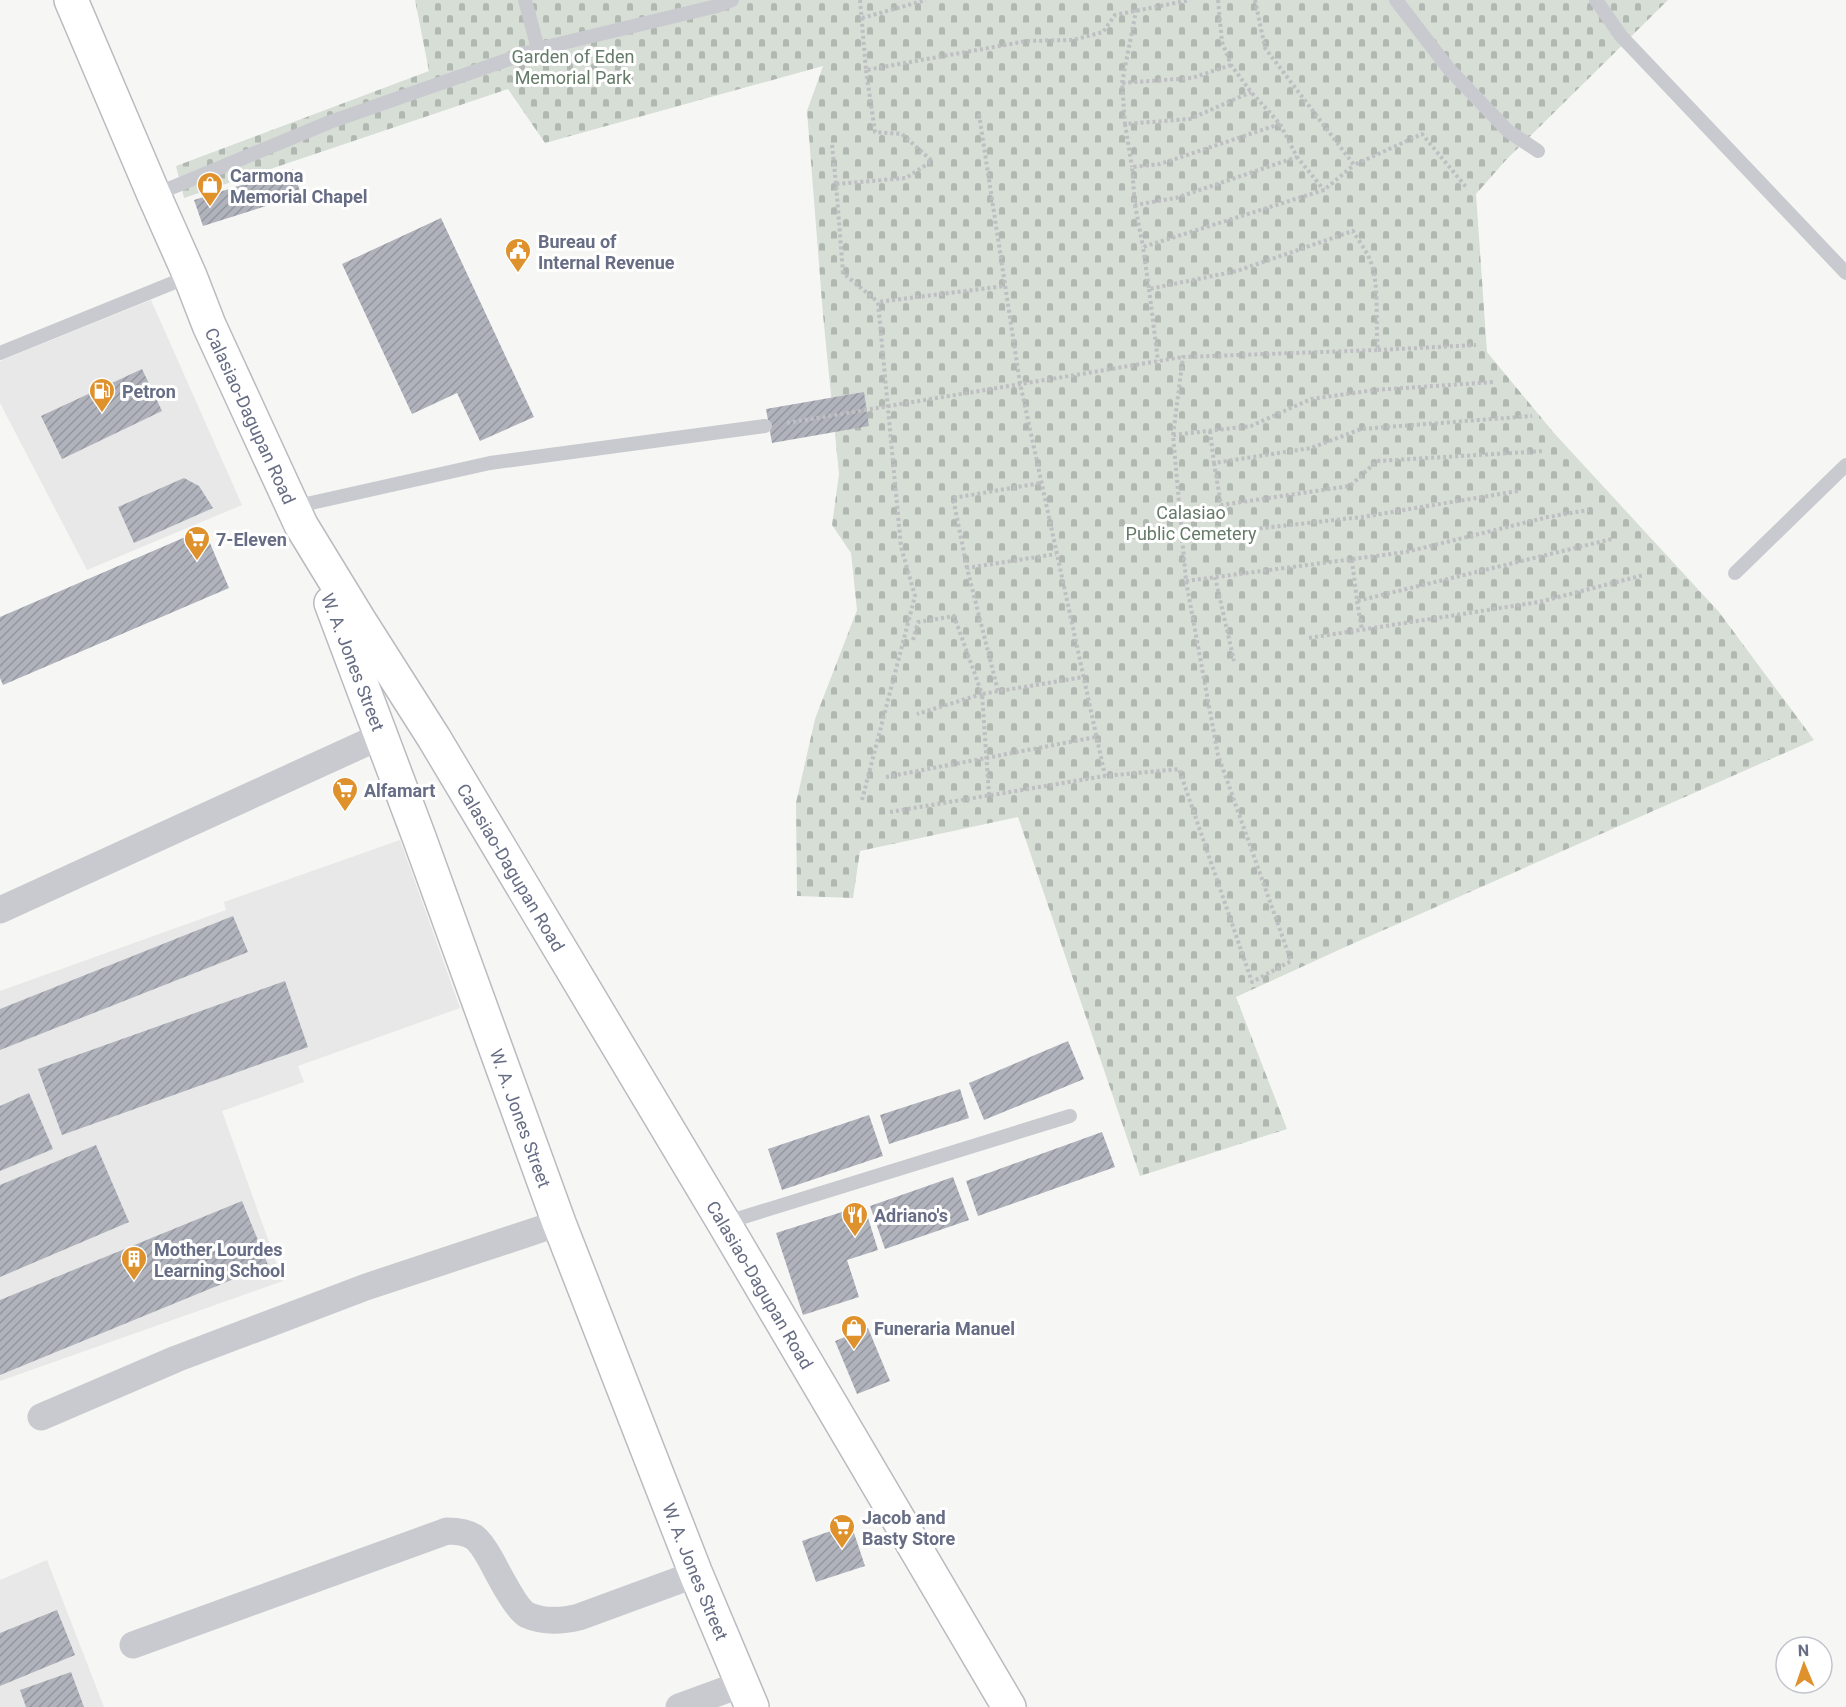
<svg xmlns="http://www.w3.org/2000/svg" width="1846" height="1707" viewBox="0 0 1846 1707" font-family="Roboto,sans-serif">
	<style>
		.built { fill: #e7e8e7 }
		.cemetery { fill: url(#cemetery-stones) }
		.building { fill: url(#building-hatch) }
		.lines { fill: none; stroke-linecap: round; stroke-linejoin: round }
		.primary-casing { stroke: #babbc0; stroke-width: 36 }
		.path { stroke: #bebfc2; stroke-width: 4; stroke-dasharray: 3 3; stroke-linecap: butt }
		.service { stroke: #c9cacf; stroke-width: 14 }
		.minor { stroke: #c9cacf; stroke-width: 27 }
		.primary { stroke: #fff; stroke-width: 33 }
		.labels { text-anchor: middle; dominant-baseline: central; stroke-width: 6; stroke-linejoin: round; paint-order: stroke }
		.park-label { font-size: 18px; fill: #657b68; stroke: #fff }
		.poi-label { font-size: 18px; font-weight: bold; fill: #676d84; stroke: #fff; text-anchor: start }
		.street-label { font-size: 18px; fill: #676d84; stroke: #fff }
	</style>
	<defs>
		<pattern id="cemetery-stones" width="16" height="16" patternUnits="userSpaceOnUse" patternTransform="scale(1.5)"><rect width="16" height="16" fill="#d6ded5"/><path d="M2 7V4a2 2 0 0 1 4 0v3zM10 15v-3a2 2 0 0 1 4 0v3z" fill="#b1b8b2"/></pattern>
		<pattern id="building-hatch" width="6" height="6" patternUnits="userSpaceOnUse" patternTransform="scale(1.5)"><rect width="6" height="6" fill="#b0b3bc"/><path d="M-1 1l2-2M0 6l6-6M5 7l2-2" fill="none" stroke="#93969e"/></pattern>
	</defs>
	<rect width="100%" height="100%" fill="#f6f7f4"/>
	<!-- built -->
	<path class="built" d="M151,300L242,505L87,570L0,403V361Z
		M400,840L460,1008L298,1066L304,1082L222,1111L283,1281L0,1381V991L226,910L224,902Z
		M47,1560L104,1707H0V1580Z"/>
	<!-- cemetery -->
	<path class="cemetery" d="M415,0H1668L1506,160L1476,194L1487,352L1554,433L1719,612L1814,740L1343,948L1236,997L1287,1129L1140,1176L1018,817L860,851L853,898L797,896L796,803L815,719L857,610L851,553L832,525L839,474L823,315L807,111L823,66L545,143L508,89L184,198L176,166L429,71Z"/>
	<!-- building -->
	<path class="building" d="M293,169L301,195L203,226L194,200Z
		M441,218L534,417L480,441L457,393L412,414L342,264Z
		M142,369L162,411L62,459L41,416Z
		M864,392L869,426L772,443L766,409Z
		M184,478L199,486L213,508L134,543L118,507Z
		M204,529L229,588L3,685L0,678V617Z
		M233,916L248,952L0,1050V1009Z
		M285,981L308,1047L62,1135L38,1069Z
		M1068,1041L1084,1079L984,1120L969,1083Z
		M960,1089L969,1118L889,1144L880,1115Z
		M29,1093L53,1149L0,1171V1106Z
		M869,1115L883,1156L782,1190L768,1149Z
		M1102,1132L1115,1167L978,1216L966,1181Z
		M96,1145L129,1222L0,1277V1185Z
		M953,1177L969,1220L885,1249L870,1206Z
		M242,1201L268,1265L0,1375V1300Z
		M864,1205L878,1250L847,1260L859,1297L803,1315L776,1233Z
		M868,1328L890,1381L857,1394L835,1341Z
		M851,1524L865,1566L816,1582L802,1541Z
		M57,1610L75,1655L0,1686V1633Z
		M71,1672L84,1707H26L20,1690Z"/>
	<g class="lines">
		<defs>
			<g id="primary">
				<path id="s1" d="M71,0L154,195L190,276L209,325L301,525L359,620L434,738L724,1223L1009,1707"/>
				<path id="s2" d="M331,603L419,837L559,1223L696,1574L752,1707"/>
			</g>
		</defs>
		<!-- primary casing -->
		<use href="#primary" class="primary-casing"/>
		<!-- path -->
		<path class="path" d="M860,0L866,70L1027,41L1073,40L1103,32L1115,15L1190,0
			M1218,0L1222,42L1231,65L1251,92L1280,124L1297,157L1324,190
			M1255,0L1265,48L1354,165L1422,134L1466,187
			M862,18L926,0
			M1231,65L1192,78L1122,83L1125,124L1190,119L1251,92
			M866,70L875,132L902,134L932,161L906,178L836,184L843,273L878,302
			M1122,83L1136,11
			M979,114L1020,383L1105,776L1179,769L1252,982L1291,961L1218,755L1186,581L1173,435L1183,357L1378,350C1375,323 1380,284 1370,260C1366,250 1358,240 1353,231L1237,271L1149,289L1143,247L1324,190L1354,165
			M1125,124L1132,167
			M1280,124L1160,164L1132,167L1135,205L1176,198L1297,157
			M832,145L836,184
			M1135,205L1143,247
			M1149,289L1158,361
			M1378,350L1476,345
			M787,423L1183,357
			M1210,431L1214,463L1311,448L1361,429L1532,416
			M1173,435L1251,426L1311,399L1375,390L1494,382
			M1214,463L1221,505L1350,486L1377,461L1545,451
			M1182,537L1362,517L1518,491
			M1352,560L1357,601L1612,539
			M967,568L953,498L1041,483
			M1215,577L1234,661
			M1186,581L1406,552L1548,517L1589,510
			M1357,601L1362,630
			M1309,638L1539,602L1644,575
			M913,640L918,622L954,616L982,694L917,714
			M998,691L967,568L1056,554
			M886,777L1096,737
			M989,795L982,694L1083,677
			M862,800L915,596L901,547L878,302L1005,286
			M890,812L1105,776"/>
		<!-- service -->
		<path class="service" d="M525,0L538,49
			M1396,0L1449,69L1508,131L1538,151
			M1596,0L1621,36L1846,273
			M154,195L330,122L538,49L717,6L732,0
			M0,353L190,276
			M293,507L490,463L765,426
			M1735,573L1846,465
			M724,1223L1070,1116"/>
		<!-- minor -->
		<path class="minor" d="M0,910L381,736
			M41,1417L176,1359L366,1287L559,1223
			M133,1645L447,1531C456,1531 466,1532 474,1537C481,1542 487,1553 491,1560C498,1573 516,1609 527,1615C543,1622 563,1621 579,1617L696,1574
			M679,1707L742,1684"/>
		<!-- primary -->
		<use href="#primary" class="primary"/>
	</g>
	<!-- icons -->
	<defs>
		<symbol id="shop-pin" viewBox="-11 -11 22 30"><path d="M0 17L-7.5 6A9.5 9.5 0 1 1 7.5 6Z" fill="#df912c" stroke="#fff"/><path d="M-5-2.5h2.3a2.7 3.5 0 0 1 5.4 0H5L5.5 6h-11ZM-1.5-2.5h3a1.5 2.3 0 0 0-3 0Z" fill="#fff"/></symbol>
		<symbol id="civic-pin" viewBox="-11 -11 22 30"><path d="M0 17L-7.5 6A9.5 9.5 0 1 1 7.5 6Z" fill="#df912c" stroke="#fff"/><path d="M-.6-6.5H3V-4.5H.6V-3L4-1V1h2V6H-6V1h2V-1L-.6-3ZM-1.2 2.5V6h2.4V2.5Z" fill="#fff"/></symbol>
		<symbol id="fuel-pin" viewBox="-11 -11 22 30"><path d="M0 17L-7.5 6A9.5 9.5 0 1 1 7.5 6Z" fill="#df912c" stroke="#fff"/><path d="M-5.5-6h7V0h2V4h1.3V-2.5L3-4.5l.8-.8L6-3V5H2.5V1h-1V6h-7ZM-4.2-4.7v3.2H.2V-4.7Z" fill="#fff"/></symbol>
		<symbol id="supermarket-pin" viewBox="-11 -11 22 30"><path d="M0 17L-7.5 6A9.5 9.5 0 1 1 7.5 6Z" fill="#df912c" stroke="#fff"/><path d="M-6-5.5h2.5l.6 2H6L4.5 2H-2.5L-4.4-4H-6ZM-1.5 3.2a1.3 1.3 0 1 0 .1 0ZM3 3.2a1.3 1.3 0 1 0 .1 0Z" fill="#fff"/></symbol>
		<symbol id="restaurant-pin" viewBox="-11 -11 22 30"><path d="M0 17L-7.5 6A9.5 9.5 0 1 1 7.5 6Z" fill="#df912c" stroke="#fff"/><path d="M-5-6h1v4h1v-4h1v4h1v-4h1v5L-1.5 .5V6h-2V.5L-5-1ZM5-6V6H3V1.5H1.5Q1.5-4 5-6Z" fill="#fff"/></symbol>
		<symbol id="building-pin" viewBox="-11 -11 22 30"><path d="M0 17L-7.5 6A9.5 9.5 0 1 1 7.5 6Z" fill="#df912c" stroke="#fff"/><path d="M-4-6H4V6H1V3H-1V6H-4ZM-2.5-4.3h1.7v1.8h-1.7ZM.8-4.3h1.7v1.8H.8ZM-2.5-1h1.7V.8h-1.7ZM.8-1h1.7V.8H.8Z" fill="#fff"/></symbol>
	</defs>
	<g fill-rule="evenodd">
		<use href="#shop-pin" x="195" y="170" width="30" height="40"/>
		<use href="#civic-pin" x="503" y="236" width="30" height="40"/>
		<use href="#fuel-pin" x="87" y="376" width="30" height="40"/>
		<use href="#supermarket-pin" x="182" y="524" width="30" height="40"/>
		<use href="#supermarket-pin" x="330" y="775" width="30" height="40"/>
		<use href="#restaurant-pin" x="840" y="1200" width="30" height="40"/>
		<use href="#building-pin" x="119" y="1244" width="30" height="40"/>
		<use href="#shop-pin" x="839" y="1313" width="30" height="40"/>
		<use href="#supermarket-pin" x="827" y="1512" width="30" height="40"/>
	</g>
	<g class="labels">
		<!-- park labels -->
		<g class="park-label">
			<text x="573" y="56">Garden of Eden<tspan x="573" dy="21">Memorial Park</tspan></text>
			<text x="1191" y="512">Calasiao<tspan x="1191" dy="21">Public Cemetery</tspan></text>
		</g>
		<!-- poi labels -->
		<g class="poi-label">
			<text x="230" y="175">Carmona<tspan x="230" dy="21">Memorial Chapel</tspan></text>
			<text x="538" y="241">Bureau of<tspan x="538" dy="21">Internal Revenue</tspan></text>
			<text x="122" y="391">Petron</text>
			<text x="216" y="539">7-Eleven</text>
			<text x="364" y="790">Alfamart</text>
			<text x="874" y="1215">Adriano's</text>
			<text x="154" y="1249">Mother Lourdes<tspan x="154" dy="21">Learning School</tspan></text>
			<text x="874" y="1328">Funeraria Manuel</text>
			<text x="862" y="1517">Jacob and<tspan x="862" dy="21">Basty Store</tspan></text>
		</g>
		<!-- street labels -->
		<g class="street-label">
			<text stroke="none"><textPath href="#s1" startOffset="453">Calasiao-Dagupan Road</textPath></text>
			<text transform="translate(353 662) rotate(69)">W. A. Jones Street</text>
			<text stroke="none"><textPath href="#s1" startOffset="975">Calasiao-Dagupan Road</textPath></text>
			<text stroke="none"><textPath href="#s2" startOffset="549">W. A. Jones Street</textPath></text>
			<text stroke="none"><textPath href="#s1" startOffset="1461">Calasiao-Dagupan Road</textPath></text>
			<text stroke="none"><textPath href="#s2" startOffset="1035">W. A. Jones Street</textPath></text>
		</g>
	</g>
	<!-- north arrow -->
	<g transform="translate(1804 1665) rotate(358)"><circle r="28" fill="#ffffff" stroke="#c2c5ce" stroke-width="1.5"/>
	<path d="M0-4.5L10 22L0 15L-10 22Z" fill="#df912c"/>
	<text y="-9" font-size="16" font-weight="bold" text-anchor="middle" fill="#676d84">N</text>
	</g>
</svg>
